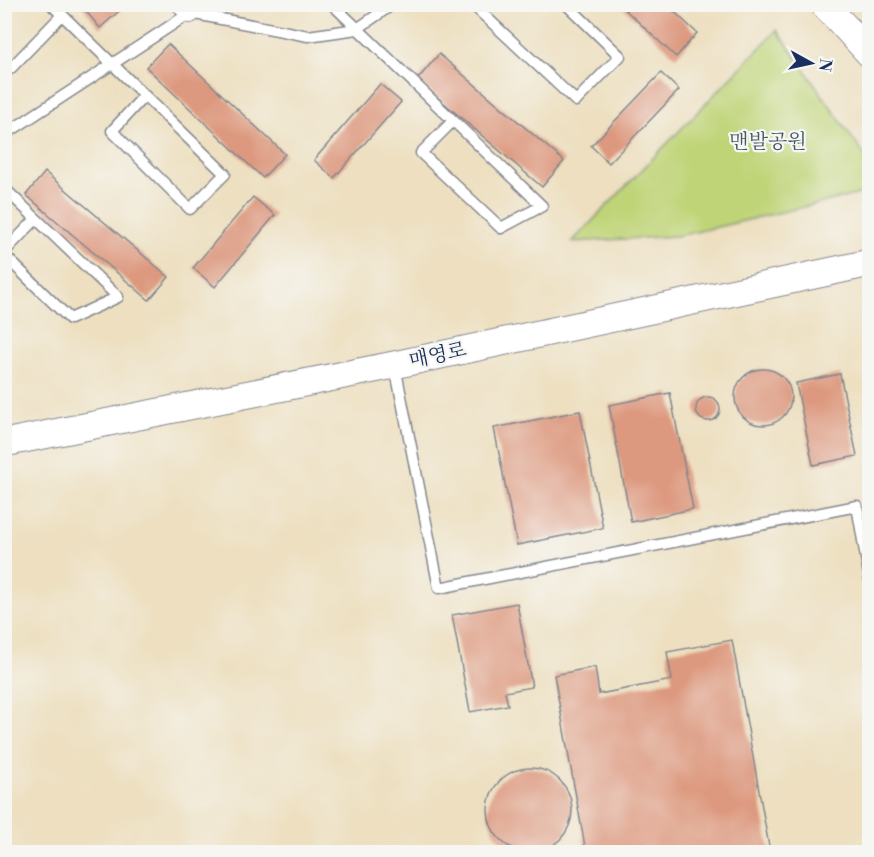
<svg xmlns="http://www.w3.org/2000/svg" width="874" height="857" viewBox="0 0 874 857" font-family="'Libre Bodoni','Noto Serif KR',serif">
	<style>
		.green { fill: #bfd477; stroke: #6d826a; stroke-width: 1.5 }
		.building { fill: #dd997f }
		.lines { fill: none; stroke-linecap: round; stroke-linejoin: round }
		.lane-casing { stroke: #84878e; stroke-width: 13 }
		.street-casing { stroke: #84878e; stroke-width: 22 }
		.secondary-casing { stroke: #84878e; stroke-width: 29 }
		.lane { stroke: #fff; stroke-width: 10 }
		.street { stroke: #fff; stroke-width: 20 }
		.secondary { stroke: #fff; stroke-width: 27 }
		.labels { text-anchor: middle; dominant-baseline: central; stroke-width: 4.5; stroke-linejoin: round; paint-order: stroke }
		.park-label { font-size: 20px; fill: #445864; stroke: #f6f6f2 }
		.street-label { font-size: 20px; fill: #1b2f5e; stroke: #f6f6f2 }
	</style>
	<rect width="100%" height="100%" fill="#f6f6f2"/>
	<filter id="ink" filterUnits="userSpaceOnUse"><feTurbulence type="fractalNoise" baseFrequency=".0167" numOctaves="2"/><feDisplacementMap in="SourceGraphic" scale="12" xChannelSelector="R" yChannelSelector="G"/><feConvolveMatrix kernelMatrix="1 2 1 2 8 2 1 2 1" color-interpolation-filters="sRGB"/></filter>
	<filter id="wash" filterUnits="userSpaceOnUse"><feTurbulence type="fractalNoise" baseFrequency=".008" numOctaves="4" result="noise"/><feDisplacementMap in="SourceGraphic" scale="24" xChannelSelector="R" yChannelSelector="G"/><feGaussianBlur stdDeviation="1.35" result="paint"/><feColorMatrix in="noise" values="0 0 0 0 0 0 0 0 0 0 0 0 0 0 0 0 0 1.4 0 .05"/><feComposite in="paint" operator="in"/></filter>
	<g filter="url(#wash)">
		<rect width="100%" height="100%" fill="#eddfbf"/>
		<!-- green -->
		<path class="green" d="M777,30L869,162V192L678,236L572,242Z"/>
		<g id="blocks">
			<!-- building -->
			<path class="building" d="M80,4H127L100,28Z
				M619,4H666L697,33L676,57Z
				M168,44L285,154L263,178L146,67Z
				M439,54L564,161L542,187L417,80Z
				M661,73L679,90L609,163L591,146Z
				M380,84L401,102L334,178L314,160Z
				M45,172L169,277L149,300L26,195Z
				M253,197L275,215L215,287L193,268Z
				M735 397a28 28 0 1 1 56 0a28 28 0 1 1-56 0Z
				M840,374L857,456L813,465L796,383Z
				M670,393L693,509L631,522L609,405Z
				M696 409a12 12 0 1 1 24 0a12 12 0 1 1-24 0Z
				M580,411L603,528L517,545L494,428Z
				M517,603L532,687L505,692L508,705L470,712L452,615Z
				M732,640L770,852H586L554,675L595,667L599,694L672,680L667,652Z
				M488 810a42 42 0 1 1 84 0a42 42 0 1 1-84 0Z"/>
		</g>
	</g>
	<g filter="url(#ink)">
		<use href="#blocks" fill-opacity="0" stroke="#84878e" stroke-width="1.5"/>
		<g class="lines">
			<defs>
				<path id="lane" d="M51,4L225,174L190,209L112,131L144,96
					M332,4L542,206L501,228L421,153L453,121
					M472,4L576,101L620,56L566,4
					M4,64L10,69L62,15
					M4,135L190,13L308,36L357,29L393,4
					M4,188L118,297L70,319L4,255
					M4,252L36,219
					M395,366L439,588L857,506L870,581"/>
				<path id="street" d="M182,4L190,13"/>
				<path id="secondary" d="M824,4L870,54
					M4,443L394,365L870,263"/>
			</defs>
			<!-- lane casing -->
			<use href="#lane" class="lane-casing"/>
			<!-- street casing -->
			<use href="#street" class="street-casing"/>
			<!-- secondary casing -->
			<use href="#secondary" class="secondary-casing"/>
			<!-- lane -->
			<use href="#lane" class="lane"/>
			<!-- street -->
			<use href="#street" class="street"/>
			<!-- secondary -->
			<use href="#secondary" class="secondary"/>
		</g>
	</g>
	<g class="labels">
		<!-- park labels -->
		<g class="park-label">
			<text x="768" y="142">맨발공원</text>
		</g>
		<!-- street labels -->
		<g class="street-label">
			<text transform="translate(438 356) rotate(-12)">매영로</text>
		</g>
	</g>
	<!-- margin -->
	<rect width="874" height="857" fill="none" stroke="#f6f6f2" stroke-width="24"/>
	<!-- north arrow -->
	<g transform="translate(811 63) rotate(98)" stroke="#f6f6f2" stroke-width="4.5" paint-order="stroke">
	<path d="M0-4.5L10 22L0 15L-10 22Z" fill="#1b2f5e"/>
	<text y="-9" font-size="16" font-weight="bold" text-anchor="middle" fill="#1b2f5e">N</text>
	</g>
</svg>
